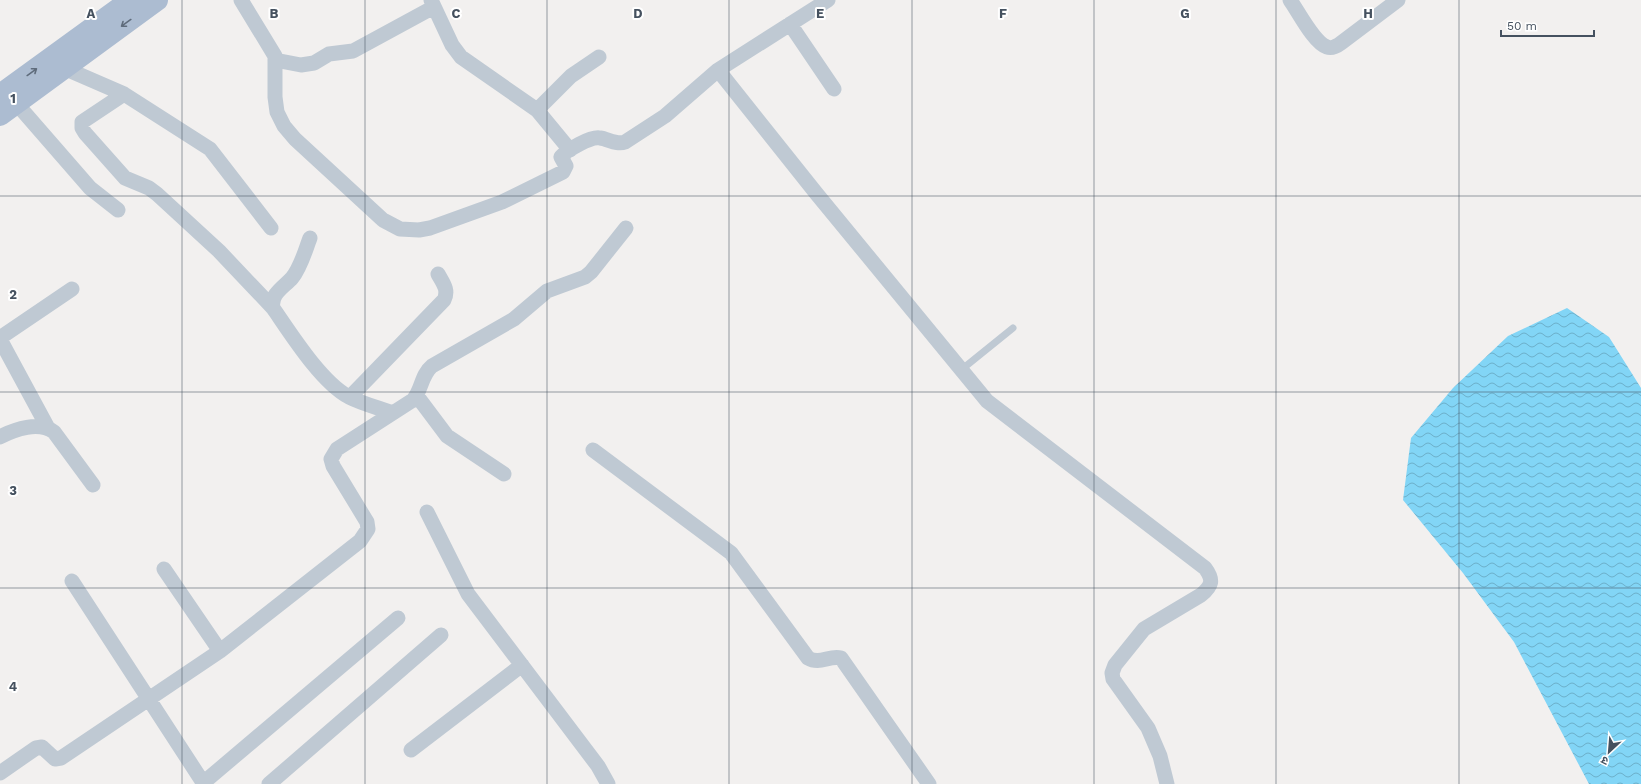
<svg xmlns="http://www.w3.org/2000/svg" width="1641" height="784" viewBox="0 0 1641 784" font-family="'Work Sans','Noto Sans Devanagari',sans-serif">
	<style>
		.water { fill: url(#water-waves) }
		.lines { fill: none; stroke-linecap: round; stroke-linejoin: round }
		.service { stroke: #bfc9d3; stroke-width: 7 }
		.minor { stroke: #bfc9d3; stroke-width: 15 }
		.primary { stroke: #acbcd1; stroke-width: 22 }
		.oneway { stroke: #5f6c7c }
		.grid { fill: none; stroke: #45515f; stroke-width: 1; stroke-opacity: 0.55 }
		.grid-label { font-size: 13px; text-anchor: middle; font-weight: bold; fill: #45515f; stroke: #fff; stroke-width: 4; stroke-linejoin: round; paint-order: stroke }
	</style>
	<defs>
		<pattern id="water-waves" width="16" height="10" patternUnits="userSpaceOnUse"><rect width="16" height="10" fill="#82d5f6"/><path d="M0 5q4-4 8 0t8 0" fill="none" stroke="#6cafca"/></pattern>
	</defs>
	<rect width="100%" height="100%" fill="#f2f0ef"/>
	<!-- water -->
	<path class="water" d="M1567,308L1609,337L1641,388V784H1589L1514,642L1463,573L1403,500L1411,438L1453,388L1508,336Z"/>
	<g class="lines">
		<!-- service -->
		<path class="service" d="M961,370L1013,328"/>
		<!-- minor -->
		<path class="minor" d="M241,0L275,56V97L277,112L284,126L295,139L383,220L400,229L419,230L430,228L502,202L563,172L566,166L561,157C567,150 591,136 600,138C608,139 617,145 625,142L665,116L718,70L828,0
			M431,0L452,45L461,57L537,110L570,150
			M1290,0C1298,11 1314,43 1327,47C1332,49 1337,46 1341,43L1398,0
			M790,24L834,89
			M275,60L301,65L314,63L329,54L353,51L434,7
			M64,68L124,94L210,149L271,228
			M718,70L816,193L987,401L1205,568C1214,580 1212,586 1201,595L1144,629L1115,665L1112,673L1113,679L1148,728L1160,756L1167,784
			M124,94L82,122V128L85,133L125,178L149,188L157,194L219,251L273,308
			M16,103L90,188L118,210
			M537,110L571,76L599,57
			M310,238C305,251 301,267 292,278C284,287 270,294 273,308C291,334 321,382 349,397C363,404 379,408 393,413
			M417,396L447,436L504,474
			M350,397L444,300C449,290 443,283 438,274
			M48,428L1,341L4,335L72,289
			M0,437C15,429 39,421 54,432L93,485
			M593,450L731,553L808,658C820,665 829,655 841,658L929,784
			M427,512L468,594L598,766L608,784
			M164,569L220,651
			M72,581L204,784
			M411,750L522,665
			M0,773L36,748L42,747L55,759L61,758L220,651L360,541L368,529L367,522L333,466L331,459L337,449L413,400C422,390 421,375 432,366L514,319L547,291L585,277L591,272L626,228
			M203,783L398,618
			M269,784L441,635"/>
		<!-- primary -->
		<path class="primary" d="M0,95L131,0
			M0,115L157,0"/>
	</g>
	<!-- one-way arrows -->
	<defs><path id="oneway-shaft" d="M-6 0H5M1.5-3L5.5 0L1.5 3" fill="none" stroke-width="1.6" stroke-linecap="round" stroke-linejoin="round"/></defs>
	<g class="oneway">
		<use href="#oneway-shaft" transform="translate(126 23) rotate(144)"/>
		<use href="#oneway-shaft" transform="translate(32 72) rotate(-36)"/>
	</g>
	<!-- grid -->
	<path class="grid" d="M182,0V784M365,0V784M547,0V784M729,0V784M912,0V784M1094,0V784M1276,0V784M1459,0V784M0,196H1641M0,392H1641M0,588H1641"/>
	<g class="grid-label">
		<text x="91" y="18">A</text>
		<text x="274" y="18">B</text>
		<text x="456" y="18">C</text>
		<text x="638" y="18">D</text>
		<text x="820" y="18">E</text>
		<text x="1003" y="18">F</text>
		<text x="1185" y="18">G</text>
		<text x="1368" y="18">H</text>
		<text x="13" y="103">1</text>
		<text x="13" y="299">2</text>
		<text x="13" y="495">3</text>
		<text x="13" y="691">4</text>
	</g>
	<!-- north arrow -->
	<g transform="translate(1609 752) rotate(206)" stroke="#ffffff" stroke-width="3" paint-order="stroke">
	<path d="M0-3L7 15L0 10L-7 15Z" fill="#45515f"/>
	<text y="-6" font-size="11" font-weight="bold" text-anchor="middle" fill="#45515f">उ</text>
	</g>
	<!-- scale -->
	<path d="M1501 30v6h93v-6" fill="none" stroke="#45515f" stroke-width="2"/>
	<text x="1507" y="30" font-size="12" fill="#45515f" stroke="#ffffff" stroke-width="3" paint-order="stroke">50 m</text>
</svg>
